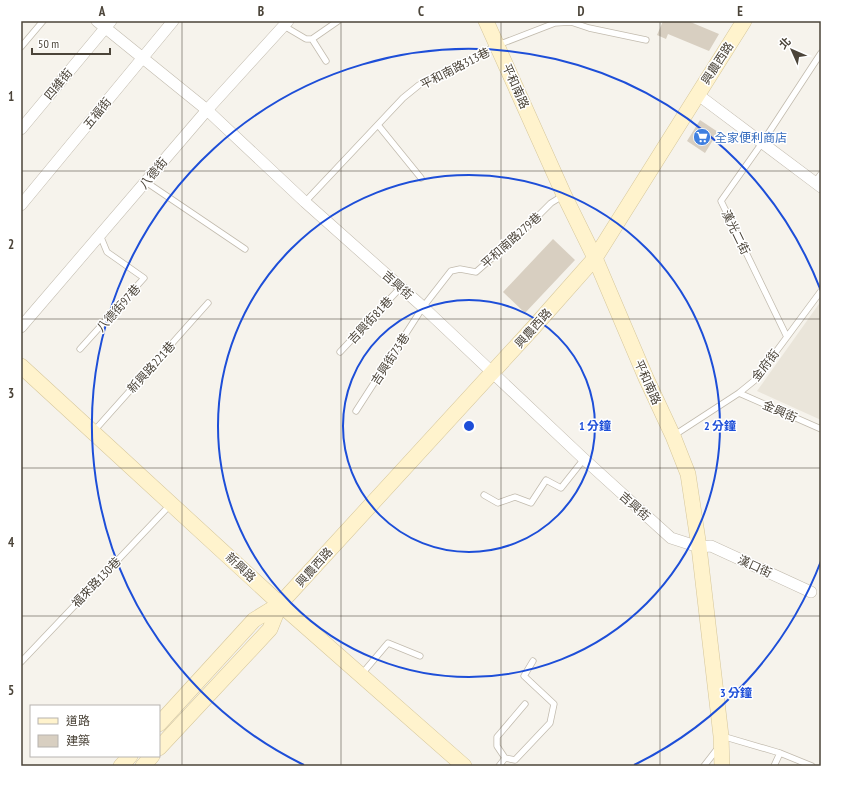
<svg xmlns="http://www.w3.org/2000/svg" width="842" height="787" viewBox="0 0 842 787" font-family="'PT Sans Narrow','Noto Sans TC',sans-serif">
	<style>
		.residential { fill: #eae5da }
		.building { fill: #d8cfc1 }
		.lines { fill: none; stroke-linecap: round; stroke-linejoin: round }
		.lane-casing { stroke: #c2bbae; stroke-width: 7 }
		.street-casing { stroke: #c2bbae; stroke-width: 12 }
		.secondary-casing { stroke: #d6c79b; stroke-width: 16 }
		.lane { stroke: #fff; stroke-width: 5.5 }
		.street { stroke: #fff; stroke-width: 11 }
		.secondary { stroke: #fff3cd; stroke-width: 15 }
		.grid { fill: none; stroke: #4b4439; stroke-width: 1; stroke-opacity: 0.55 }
		.ring { fill: none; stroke: #1d4ed8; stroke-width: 2 }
		.labels { text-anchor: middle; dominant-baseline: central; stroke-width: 3; stroke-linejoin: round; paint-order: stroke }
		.street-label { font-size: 12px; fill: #4b4439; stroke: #fff }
		.shop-label { font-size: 12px; fill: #366cbe; stroke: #fff; text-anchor: start }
		.centre { fill: #1d4ed8; stroke: #fff; stroke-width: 2 }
		.ring-label { font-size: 12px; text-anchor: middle; font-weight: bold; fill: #1d4ed8; stroke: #fff; stroke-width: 3; stroke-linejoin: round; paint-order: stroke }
		.neatline { fill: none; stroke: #4b4439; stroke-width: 1.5 }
		.grid-label { font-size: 13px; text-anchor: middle; font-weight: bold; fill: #4b4439 }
	</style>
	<rect width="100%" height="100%" fill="#f6f3ec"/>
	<!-- residential -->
	<path class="residential" d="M821,301V420L757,391Z"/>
	<!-- building -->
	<path class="building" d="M663,21H688L719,34L709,51L668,34L666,39L657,35Z
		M700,120L718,132L705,153L687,141Z
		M553,239L575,260L525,313L503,292Z"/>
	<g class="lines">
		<defs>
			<path id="lane" d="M284,26L306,39H312L338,21
				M312,39L326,61
				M21,47L43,21
				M378,125L421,178
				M146,182L245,249
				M815,182L821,174
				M305,202L403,98L419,85L498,45L555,23L571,22L589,28L646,40
				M787,337L721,201L762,143L821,53
				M80,349L144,278L107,252L100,235
				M340,352L401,287
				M739,393L821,429
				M356,411L423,307L451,271L460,269L476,272L523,231L551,203L564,195
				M94,431L208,303
				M673,436L739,393L755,380L821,291
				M484,495L498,503L515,497L531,503L546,480L561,488L584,459
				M21,662L170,505
				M361,675L388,643L420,656
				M525,704L497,737V746L505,758L515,760L550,723L554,704L524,676L533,661
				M722,736L780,753L812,766
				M499,766L505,758
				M704,766L718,748
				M774,766L780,753"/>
			<path id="street" d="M97,21L207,110L305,202L423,307L584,459L671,538L699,547L711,546L811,592
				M697,94L821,187
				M21,129L111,21
				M21,205L173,21
				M21,327L207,110L288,21"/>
			<path id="secondary" d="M486,21L564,195L595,258L646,378L673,436L688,474L699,547L721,736L722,766
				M21,366L280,604L464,766
				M159,724L254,620L280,604
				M159,748L270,629L280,604L533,328L595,258L744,21
				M121,766L130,756
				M143,766L152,756"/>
		</defs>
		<!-- lane casing -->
		<use href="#lane" class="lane-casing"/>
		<!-- street casing -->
		<use href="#street" class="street-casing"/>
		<!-- secondary casing -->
		<use href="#secondary" class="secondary-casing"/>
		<!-- lane -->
		<use href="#lane" class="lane"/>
		<!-- street -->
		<use href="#street" class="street"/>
		<!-- secondary -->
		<use href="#secondary" class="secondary"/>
	</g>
	<!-- grid -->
	<path class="grid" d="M182,21V766M341,21V766M501,21V766M660,21V766M21,171H821M21,319H821M21,468H821M21,616H821"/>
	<!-- distance rings -->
	<g class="ring">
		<circle cx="469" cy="426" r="126"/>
		<circle cx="469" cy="426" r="251"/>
		<path d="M821 561A377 377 0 0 1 634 765M304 765A377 377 0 1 1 821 291"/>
	</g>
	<!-- icons -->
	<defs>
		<symbol id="supermarket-disc" viewBox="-11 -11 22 22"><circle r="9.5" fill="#3f7fe0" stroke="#fff"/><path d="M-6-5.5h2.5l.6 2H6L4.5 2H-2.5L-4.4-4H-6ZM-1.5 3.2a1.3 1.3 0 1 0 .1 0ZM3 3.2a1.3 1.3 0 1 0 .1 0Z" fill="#fff"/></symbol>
	</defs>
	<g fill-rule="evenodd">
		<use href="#supermarket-disc" x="692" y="127" width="20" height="20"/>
	</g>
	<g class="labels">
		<!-- street labels -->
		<g class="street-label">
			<text transform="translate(717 63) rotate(-57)">興農西路</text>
			<text transform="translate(455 68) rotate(-27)">平和南路313巷</text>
			<text transform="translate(58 84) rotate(-50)">四維街</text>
			<text transform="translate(516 86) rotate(66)">平和南路</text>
			<text transform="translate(97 113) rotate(-51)">五福街</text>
			<text transform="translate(153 173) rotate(-50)">八德街</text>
			<text transform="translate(736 232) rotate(64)">漢光二街</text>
			<text transform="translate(511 240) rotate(-42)">平和南路279巷</text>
			<text transform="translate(398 285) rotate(42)">吉興街</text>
			<text transform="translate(118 308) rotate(-48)">八德街97巷</text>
			<text transform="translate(370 320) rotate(-47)">吉興街81巷</text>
			<text transform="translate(533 328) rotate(-48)">興農西路</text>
			<text transform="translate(390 359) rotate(-57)">吉興街73巷</text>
			<text transform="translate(765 365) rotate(-52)">金府街</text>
			<text transform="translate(151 367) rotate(-48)">新興路221巷</text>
			<text transform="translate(648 382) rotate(66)">平和南路</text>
			<text transform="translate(780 411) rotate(24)">金興街</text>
			<text transform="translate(635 506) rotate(42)">吉興街</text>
			<text transform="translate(755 566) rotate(25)">漢口街</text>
			<text transform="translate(241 567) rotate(43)">新興路</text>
			<text transform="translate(314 567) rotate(-48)">興農西路</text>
			<text transform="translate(96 582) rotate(-46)">福來路130巷</text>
		</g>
		<!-- shop labels -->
		<g class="shop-label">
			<text x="715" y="137">全家便利商店</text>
		</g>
	</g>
	<circle cx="469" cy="426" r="6" class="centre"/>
	<g class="ring-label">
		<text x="595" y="430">1 分鐘</text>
		<text x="720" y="430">2 分鐘</text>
		<text x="736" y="697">3 分鐘</text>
	</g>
	<!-- border -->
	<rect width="842" height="787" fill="none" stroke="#ffffff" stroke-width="44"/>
	<!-- legend -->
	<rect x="30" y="705" width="130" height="52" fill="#ffffff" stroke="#b7b4b0"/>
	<rect x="38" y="718" width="20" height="6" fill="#fff3cd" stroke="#b7b4b0"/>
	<text x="66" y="725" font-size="12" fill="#4b4439">道路</text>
	<rect x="38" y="735" width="20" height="12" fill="#d8cfc1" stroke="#b7b4b0"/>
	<text x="66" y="745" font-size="12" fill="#4b4439">建築</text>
	<!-- north arrow -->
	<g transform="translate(792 50) rotate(315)" stroke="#ffffff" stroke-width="3" paint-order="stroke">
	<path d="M0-3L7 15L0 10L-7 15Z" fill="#4b4439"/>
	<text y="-6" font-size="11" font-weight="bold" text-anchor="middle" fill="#4b4439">北</text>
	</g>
	<!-- scale -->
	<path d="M32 48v6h78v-6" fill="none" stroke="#4b4439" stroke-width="2"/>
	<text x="38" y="48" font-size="12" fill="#4b4439" stroke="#ffffff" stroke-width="3" paint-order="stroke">50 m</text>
	<rect x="22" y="22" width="798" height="743" class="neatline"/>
	<g class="grid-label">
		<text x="102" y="16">A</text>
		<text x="261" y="16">B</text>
		<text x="421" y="16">C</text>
		<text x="581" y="16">D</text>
		<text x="740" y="16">E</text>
		<text x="11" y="101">1</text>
		<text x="11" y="249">2</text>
		<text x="11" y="398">3</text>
		<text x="11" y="547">4</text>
		<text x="11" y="695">5</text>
	</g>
</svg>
